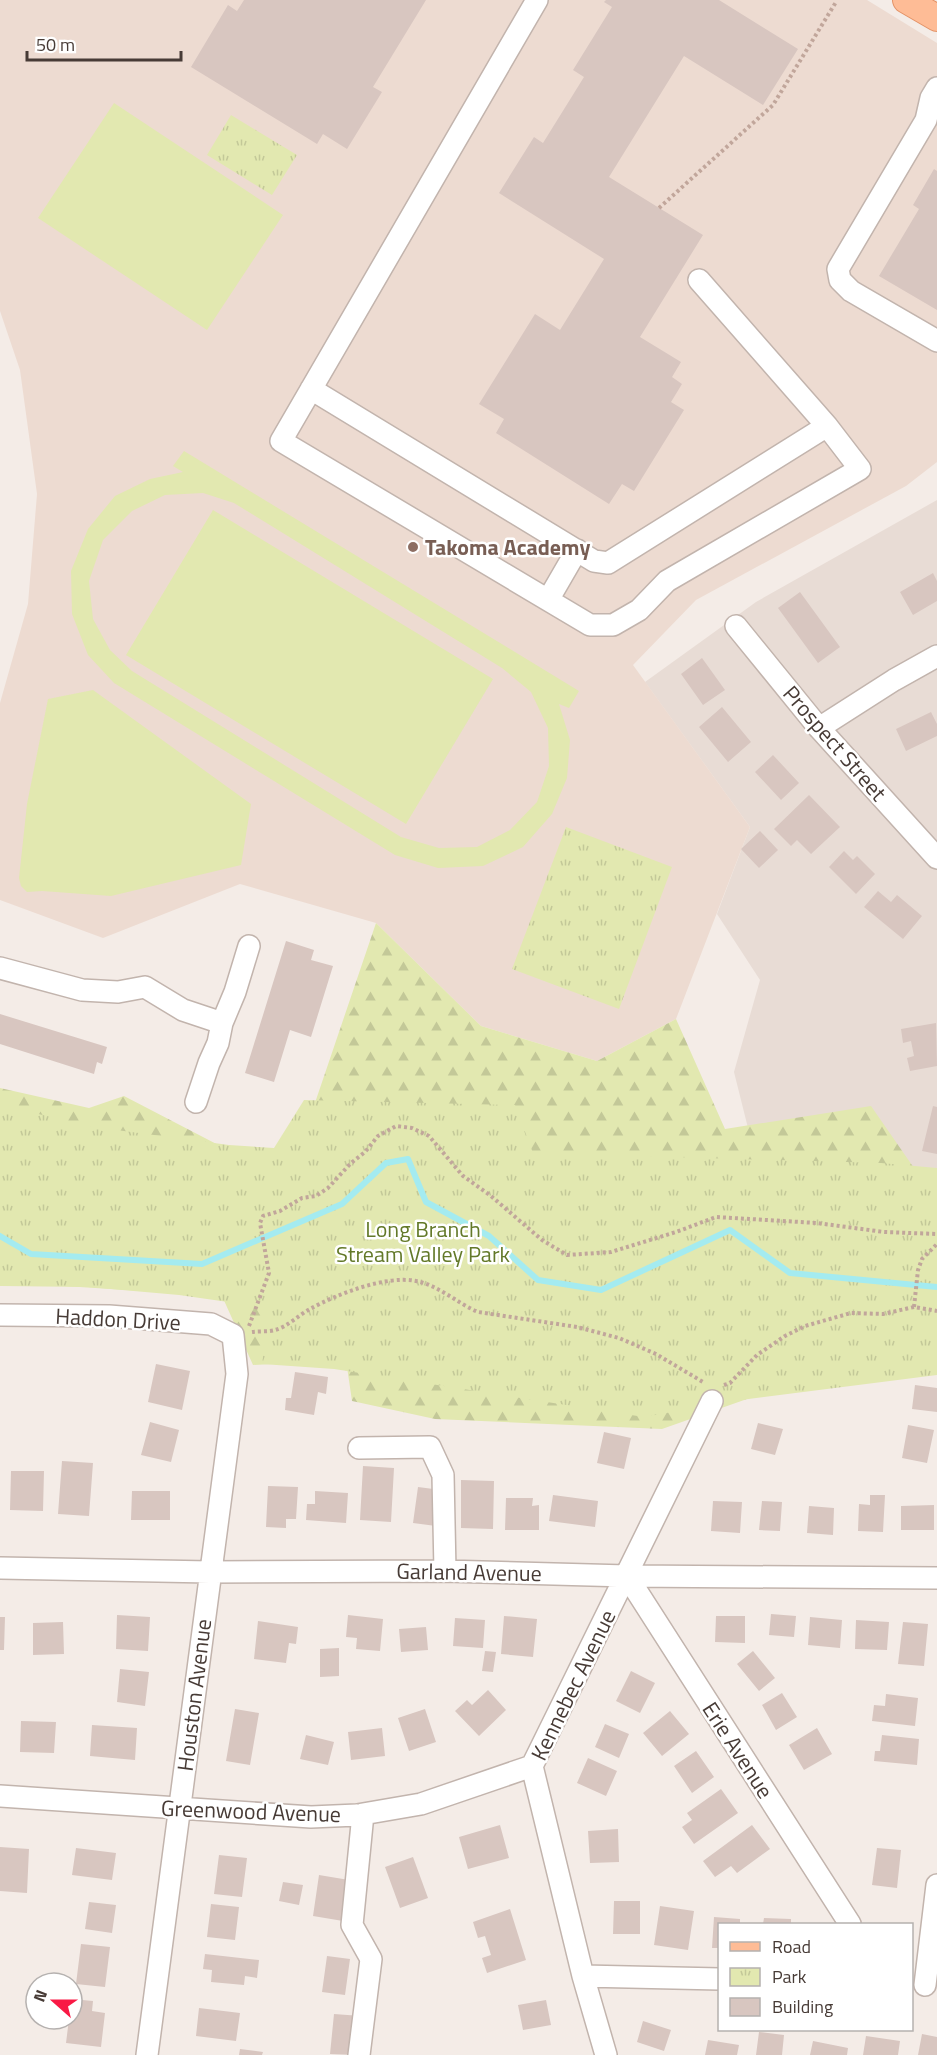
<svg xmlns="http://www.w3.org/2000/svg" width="937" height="2055" viewBox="0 0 937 2055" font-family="'Titillium Web',sans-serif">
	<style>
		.residential { fill: #e8dcd5 }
		.education { fill: #eddbd1 }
		.forest { fill: url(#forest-firs) }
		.park { fill: url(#park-tufts) }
		.pitch { fill: #e2e8b0; fill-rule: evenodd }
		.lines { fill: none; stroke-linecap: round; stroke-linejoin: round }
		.stream { stroke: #a4ebf0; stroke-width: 6 }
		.building { fill: #d8c6c0 }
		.minor-casing { stroke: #c2b4ad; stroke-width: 24 }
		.major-casing { stroke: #e39266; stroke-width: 28 }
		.path { stroke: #c1a69b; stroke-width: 4; stroke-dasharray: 3 3; stroke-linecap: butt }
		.minor { stroke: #fff; stroke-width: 21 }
		.major { stroke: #febc96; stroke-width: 26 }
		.education-dot { fill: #8d6e63; stroke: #fff; stroke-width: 2 }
		.labels { text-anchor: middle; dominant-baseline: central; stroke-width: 5; stroke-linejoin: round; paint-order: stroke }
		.education-label { font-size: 22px; font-weight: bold; fill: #785e54; stroke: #fff; text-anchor: start }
		.street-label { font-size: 22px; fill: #473b36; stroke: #fff }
		.park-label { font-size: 22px; fill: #637929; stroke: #fff }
	</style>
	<defs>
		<pattern id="forest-firs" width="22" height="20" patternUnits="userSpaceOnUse" patternTransform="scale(1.5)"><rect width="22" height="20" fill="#e2e8b0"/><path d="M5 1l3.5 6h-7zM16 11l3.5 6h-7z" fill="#c3c898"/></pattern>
		<pattern id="park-tufts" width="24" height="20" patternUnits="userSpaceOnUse" patternTransform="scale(1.5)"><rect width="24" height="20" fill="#e2e8b0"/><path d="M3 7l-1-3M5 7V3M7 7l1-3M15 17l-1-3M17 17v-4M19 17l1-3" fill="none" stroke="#c3c898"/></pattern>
	</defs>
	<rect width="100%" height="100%" fill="#f4ece7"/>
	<!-- residential -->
	<path class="residential" d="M937,500V1169L756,1160L734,1072L760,980L717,914L750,827L645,682L756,602Z"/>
	<!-- education -->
	<path class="education" d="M0,0H867L937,43V462L906,486L696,600L633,665L750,827L676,1019L597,1061L481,1026L376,923L240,884L103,938L0,900V703L28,604L37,494L20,370L0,311Z"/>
	<!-- forest -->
	<path class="forest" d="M376,923L481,1026L597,1061L676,1019L725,1129L871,1106L923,1181L781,1387L662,1429L435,1419L352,1401L346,1360L253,1365L222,1296L0,1282V1088L89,1108L124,1096L253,1163L300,1147Z"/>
	<!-- park -->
	<path class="park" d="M231,115L297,155L272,195L207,155Z
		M566,827L672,867L619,1009L512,969Z
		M304,1100L515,1105L533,1153L881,1163L937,1168V1375L733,1401L644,1417L334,1369L262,1364L270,1308L179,1295L88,1287L0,1286V1105L94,1127L229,1145L274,1148Z"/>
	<!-- pitch -->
	<path class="pitch" d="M114,103L283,215L207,330L38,218Z
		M184,451L579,691L569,708L559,704L570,740L567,778L552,814L523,847L483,866L438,868L395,855L114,683L88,655L72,614L71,571L88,529L115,496L150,479L183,472L173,466ZM203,493L234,503L502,668L531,692L548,728L549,766L537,802L510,830L477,847L439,848L401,837L132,671L110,650L93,619L89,581L103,540L132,511L165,495Z
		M213,510L493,679L406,824L126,655Z
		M93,690L251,804L241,865L111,896L42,891L27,892L21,886L19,878L27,804L48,699Z"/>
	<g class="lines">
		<!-- stream -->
		<path class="stream" d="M0,1236L31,1254L202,1264L342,1204L386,1163L408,1159L426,1202L489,1236L538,1280L601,1290L730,1230L790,1273L937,1287"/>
	</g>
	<!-- building -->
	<path class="building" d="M244,0H426L373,87L382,92L347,149L323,134L317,144L191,67L228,5L237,11Z
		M606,0H719L798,49L763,105L684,56L609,177L703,235L640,337L681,362L672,377L682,384L671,402L684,410L634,491L622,484L609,504L496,433L504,419L479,404L535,314L560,330L604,259L499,193L534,137L543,143L584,77L573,70L612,7L604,2Z
		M934,169L937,171V310L879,276L919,209L913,205Z
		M933,573L937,581V601L913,615L900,592Z
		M800,592L840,647L818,663L778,608Z
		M702,658L725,690L703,705L681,674Z
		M722,707L751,742L728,762L699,727Z
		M931,712L937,724V736L906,751L896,729Z
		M773,755L799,783L781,800L755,772Z
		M809,795L840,827L811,854L797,840L791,846L774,829Z
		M760,831L778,850L759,868L741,849Z
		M844,851L853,860L857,856L875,874L856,894L829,867Z
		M878,891L891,902L897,895L922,916L903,939L864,907Z
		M286,941L314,950L311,960L333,966L311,1037L290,1030L274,1082L245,1073Z
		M0,1014L107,1047L102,1064L97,1062L94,1074L0,1044Z
		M936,1023L937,1066L910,1071L907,1058L914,1056L911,1041L903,1043L901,1029Z
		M933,1106L937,1107V1154L922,1151Z
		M156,1364L190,1371L182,1410L148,1402Z
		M295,1372L328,1377L326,1394L318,1392L314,1415L285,1410L286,1398H291Z
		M915,1385L937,1388V1412L912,1409Z
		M150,1422L179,1430L171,1462L141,1455Z
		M758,1423L783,1429L775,1455L751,1449Z
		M908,1425L934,1430L927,1463L902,1458Z
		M604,1432L631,1438L624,1469L597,1463Z
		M62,1461L93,1463L89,1516L58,1514Z
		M363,1466L394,1468L391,1522L360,1520Z
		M11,1471H44L43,1511L10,1510Z
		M461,1480L494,1481L493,1529L461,1528Z
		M268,1486L298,1487L296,1519H286V1528L266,1527Z
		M418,1487L441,1490L436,1526L413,1523Z
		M132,1491H170V1520H131Z
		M315,1491L348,1493L346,1523L306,1520L307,1504H315Z
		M553,1495L598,1501L595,1527L549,1521Z
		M870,1495H885L883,1532L858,1531L859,1504L870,1505Z
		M506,1498H533L532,1506L539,1505V1530H505Z
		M713,1501L742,1502L740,1533L711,1531Z
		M762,1501L782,1502L780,1531L759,1530Z
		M934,1505V1530H901V1506Z
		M809,1506L834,1508L833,1535L807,1533Z
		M771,1614L796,1616L794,1637L769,1635Z
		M117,1615L150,1617L148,1651L116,1649Z
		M348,1615L383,1619L380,1651L356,1649L357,1638L346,1637Z
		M504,1616L537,1619L533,1657L501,1654Z
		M716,1616H745V1643L715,1642Z
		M0,1617H5L4,1650H0Z
		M810,1617L842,1620L840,1648L808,1645Z
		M455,1618L485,1620L483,1648L453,1646Z
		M856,1620L889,1622L887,1650L855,1649Z
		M258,1621L298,1627L296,1644L289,1643L286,1663L254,1659Z
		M63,1622L64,1654L33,1655V1623Z
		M903,1622L928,1624L924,1666L898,1664Z
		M426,1627L428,1650L401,1652L399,1629Z
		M339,1648V1676L320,1677V1649Z
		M485,1651L496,1652L493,1672L482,1671Z
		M753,1651L775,1678L759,1691L737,1664Z
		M120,1669L149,1672L145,1706L117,1702Z
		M631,1671L655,1683L640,1713L616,1701Z
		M488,1690L506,1710L479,1736L455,1711L467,1700L472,1705Z
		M782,1693L797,1717L776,1730L762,1705Z
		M886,1694L918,1698L915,1726L872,1721L874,1705L885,1706Z
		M235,1709L259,1713L250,1765L226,1761Z
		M425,1709L436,1742L409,1751L398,1718Z
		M670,1711L689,1734L662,1756L643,1733Z
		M21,1721L56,1722L54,1753L20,1752Z
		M605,1724L629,1734L619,1758L595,1747Z
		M92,1725L137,1728L135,1760L90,1756Z
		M382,1728L385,1756L351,1760L348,1732Z
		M817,1728L832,1754L804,1770L789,1745Z
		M306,1735L334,1742L328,1765L300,1759Z
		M882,1735L919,1739L917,1765L874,1761L875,1751H880Z
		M696,1751L714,1777L692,1793L674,1766Z
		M588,1758L617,1771L606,1796L577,1783Z
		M721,1789L738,1813L694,1844L682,1827L692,1820L687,1813Z
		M500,1825L509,1858L468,1869L459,1837Z
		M752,1825L770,1849L737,1873L731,1866L715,1877L703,1861Z
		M618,1829L619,1862L590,1863L588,1831Z
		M0,1847L29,1849L27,1893L0,1891Z
		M76,1848L116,1853L112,1880L72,1875Z
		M877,1848L901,1850L897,1888L872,1885Z
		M219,1855L247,1858L242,1897L214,1894Z
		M413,1857L428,1898L400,1908L385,1867Z
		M319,1875L349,1880L343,1921L313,1916Z
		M283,1882L303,1885L299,1905L279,1901Z
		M614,1901H640V1934H613Z
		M89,1902L116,1905L112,1933L85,1929Z
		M211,1904L239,1907L235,1940L207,1937Z
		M660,1906L694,1911L688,1950L654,1945Z
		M510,1909L526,1960L487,1973L482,1958L491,1955L485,1936L478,1938L473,1922Z
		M714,1917L740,1919V1924H720V1948H712Z
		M764,1918L791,1919V1924H763Z
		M81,1944L110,1947L105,1987L76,1984Z
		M205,1954L259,1960L257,1978L245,1976L244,1985L211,1982L212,1970L203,1969Z
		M327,1956L350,1959L345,1995L322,1992Z
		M72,1999L93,2001L92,2011L105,2013L101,2047L66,2043L69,2019H72Z
		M546,2000L551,2025L523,2030L518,2005Z
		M199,2008L240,2013L236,2041L196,2036Z
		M334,2014L361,2016L357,2055L330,2054Z
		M643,2021L671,2030L664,2051L637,2042Z
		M759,2032L784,2035L782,2055H756Z
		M922,2034L937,2037V2055H918Z
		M866,2036L900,2041L898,2055H863Z
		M708,2040L739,2045L737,2055H705Z
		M813,2041L848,2048L847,2055H810Z
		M240,2049L263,2052L262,2055H239Z"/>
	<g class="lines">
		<defs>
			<path id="minor" d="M537,0L281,441L590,625H613L639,610L667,581L860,469L827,426L699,280
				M937,88L931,98L926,120L838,269L840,280L851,291L937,341
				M311,389L594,561L608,563L827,426
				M548,600L577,550
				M736,626L819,728L937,858
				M819,728L894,680L937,656
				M0,968L82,990L118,992L145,987L183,1010L222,1023
				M196,1102L209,1063L218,1043L222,1023L235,992L249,946
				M0,1315L109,1316L211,1324L233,1335L237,1374L147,2055
				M359,1448L430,1447L443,1475L445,1571
				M0,1568L210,1572L445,1571L627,1576L937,1578
				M627,1576L850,1924
				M0,1796L311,1817L357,1815L421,1804L532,1766
				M583,1976L720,1979
				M925,1985L937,1885
				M359,2055L371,1959L352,1925L363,1814
				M606,2055L583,1976L532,1766L712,1401"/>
			<path id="major" d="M906,0L937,18"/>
		</defs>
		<!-- minor casing -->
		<use href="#minor" class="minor-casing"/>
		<!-- major casing -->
		<use href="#major" class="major-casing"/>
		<!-- path -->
		<path class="path" d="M659,208L773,105L836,2
			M914,1307L918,1270L922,1259L937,1244
			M249,1326L269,1273L260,1223L263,1216L280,1211L302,1198L316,1196L328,1188L351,1163L365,1152L378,1136L396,1126L412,1128L429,1136L463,1176L491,1196L542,1240L567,1255L611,1252L676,1232L716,1217L817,1223L884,1232L937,1234
			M252,1332C259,1331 268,1332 275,1330C287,1327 299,1315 310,1309C337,1294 386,1275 416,1281C438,1285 457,1303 478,1312L577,1327L619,1338L656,1354L703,1382
			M724,1385L730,1383L757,1355L785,1336L805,1326L851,1313L883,1314L914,1307L937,1311"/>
		<!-- minor -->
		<use href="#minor" class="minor"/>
		<!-- major -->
		<use href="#major" class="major"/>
	</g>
	<!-- markers -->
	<circle class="education-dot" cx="413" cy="547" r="6"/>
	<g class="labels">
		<!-- education labels -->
		<g class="education-label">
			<text x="425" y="547">Takoma Academy</text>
		</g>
		<!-- street labels -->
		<g class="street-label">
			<text transform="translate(835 743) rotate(49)">Prospect Street</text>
			<text transform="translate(118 1319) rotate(3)">Haddon Drive</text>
			<text transform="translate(469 1572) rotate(1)">Garland Avenue</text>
			<text transform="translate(573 1685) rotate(-64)">Kennebec Avenue</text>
			<text transform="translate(194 1695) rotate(-83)">Houston Avenue</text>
			<text transform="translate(738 1750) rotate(57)">Erie Avenue</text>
			<text transform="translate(251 1811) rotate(2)">Greenwood Avenue</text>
		</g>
		<!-- park labels -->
		<g class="park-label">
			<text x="423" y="1229">Long Branch<tspan x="423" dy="25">Stream Valley Park</tspan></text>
		</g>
	</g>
	<!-- legend -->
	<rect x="718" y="1923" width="195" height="108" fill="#ffffff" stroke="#b5b1af" stroke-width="1.5"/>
	<rect x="730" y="1942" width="30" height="9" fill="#febc96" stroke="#b5b1af" stroke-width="1.5"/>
	<text x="772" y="1953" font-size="18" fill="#473b36">Road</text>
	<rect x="730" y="1968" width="30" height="18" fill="url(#park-tufts)" stroke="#b5b1af" stroke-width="1.5"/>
	<text x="772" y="1983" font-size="18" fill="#473b36">Park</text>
	<rect x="730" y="1998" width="30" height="18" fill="#d8c6c0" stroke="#b5b1af" stroke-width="1.5"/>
	<text x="772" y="2013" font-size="18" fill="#473b36">Building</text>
	<!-- north arrow -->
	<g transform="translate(54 2001) rotate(291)"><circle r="28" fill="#ffffff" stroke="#b5b1af" stroke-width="1.5"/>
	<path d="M0-4.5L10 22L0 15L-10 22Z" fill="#f91945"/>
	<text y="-9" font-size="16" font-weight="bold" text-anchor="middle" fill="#473b36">N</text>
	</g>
	<!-- scale -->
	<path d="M27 51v9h154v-9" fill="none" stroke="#473b36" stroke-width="3"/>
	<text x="36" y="51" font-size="18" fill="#473b36" stroke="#ffffff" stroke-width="4.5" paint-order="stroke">50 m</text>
</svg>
